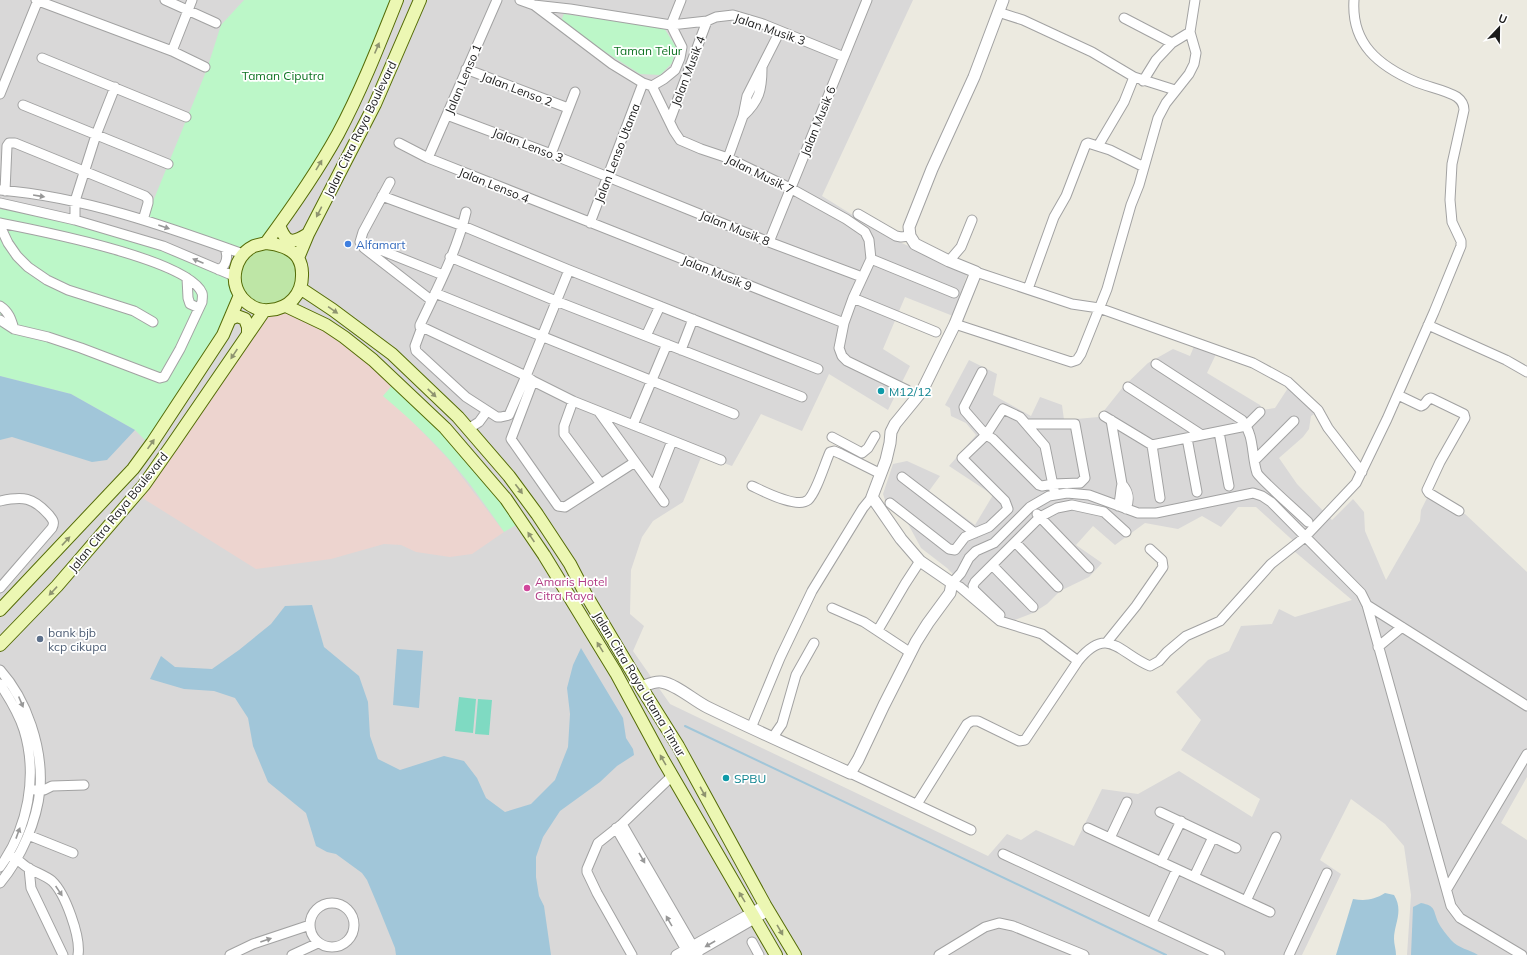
<svg xmlns="http://www.w3.org/2000/svg" width="1527" height="955" viewBox="0 0 1527 955" font-family="Mulish,sans-serif">
	<style>
		.residential { fill: #d9d8d8 }
		.commercial { fill: #edd4cf }
		.grass { fill: #bee6a6 }
		.park { fill: #bcf7c8 }
		.pitch { fill: #7fdac2 }
		.water { fill: #a1c6d9 }
		.lines { fill: none; stroke-linecap: round; stroke-linejoin: round }
		.stream { stroke: #a1c6d9; stroke-width: 2 }
		.minor-casing { stroke: #a2a2a2; stroke-width: 11 }
		.tertiary-casing { stroke: #a2a2a2; stroke-width: 13 }
		.secondary-casing { stroke: #556c07; stroke-width: 14 }
		.minor { stroke: #fff; stroke-width: 9 }
		.tertiary { stroke: #fff; stroke-width: 11 }
		.secondary { stroke: #ecf7b3; stroke-width: 12 }
		.oneway { fill: #8e946f }
		.oneway2 { fill: #989898 }
		.shop-dot { fill: #3f7fe0; stroke: #fff; stroke-width: 1.5 }
		.culture-dot { fill: #0f9aa8; stroke: #fff; stroke-width: 1.5 }
		.hotel-dot { fill: #d1479c; stroke: #fff; stroke-width: 1.5 }
		.service-dot { fill: #5c6f8a; stroke: #fff; stroke-width: 1.5 }
		.labels { text-anchor: middle; dominant-baseline: central; stroke-width: 3.5; stroke-linejoin: round; paint-order: stroke }
		.street-label { font-size: 12px; fill: #1b1b1b; stroke: #fff }
		.park-label { font-size: 12px; fill: #0e7322; stroke: #fff }
		.shop-label { font-size: 12px; fill: #366cbe; stroke: #fff; text-anchor: start }
		.culture-label { font-size: 12px; fill: #0d838f; stroke: #fff; text-anchor: start }
		.hotel-label { font-size: 12px; fill: #b23c85; stroke: #fff; text-anchor: start }
		.service-label { font-size: 12px; fill: #4e5e75; stroke: #fff; text-anchor: start }
	</style>
	<rect width="100%" height="100%" fill="#eceae0"/>
	<!-- residential -->
	<path class="residential" d="M0,0H913L822,196L888,237L968,272L953,316L905,297L883,349L910,366L888,410L829,374L802,431L761,414L732,466L702,455L683,502L653,521L642,537L631,570L630,614L644,626L633,651L670,704L988,856L1007,834L1021,840L1036,830L1074,846L1102,789L1138,794L1179,771L1252,817L1260,799L1181,750L1201,720L1176,692L1208,660L1229,651L1241,626L1272,624L1279,609L1295,617L1352,600L1294,551L1299,546L1256,507H1238L1221,527L1202,516L1178,529L1145,523L1115,545L1093,526L1076,545L1102,563L1089,577L1060,591L1047,604L1033,613L1012,621L990,612L947,568L921,548L906,520L887,506L883,494L893,464L907,461L940,476L929,491L975,525L993,495L949,466L976,435L966,423L951,416L950,408L945,405L969,360L997,374L993,395L1031,416L1040,397L1062,405L1064,420L1099,417L1123,387L1148,363L1173,349L1190,356L1195,344L1217,352L1207,373L1260,405L1262,410L1275,408L1288,388L1316,413L1311,416L1309,429L1303,437L1279,458L1297,484L1332,520L1353,499L1364,512L1365,531L1386,580L1420,521L1421,510L1428,496L1465,514L1527,572V777L1501,823L1527,840V955H1407L1411,895L1404,846L1385,824L1351,799L1320,860L1341,874L1302,955H0Z"/>
	<!-- commercial -->
	<path class="commercial" d="M286,306L325,326L395,382L383,396L401,410L431,441L449,460L504,532L472,554L450,557L416,552L401,545L384,544L331,559L256,569L136,494L269,311Z"/>
	<!-- grass -->
	<path class="grass" d="M266,243L298,258L300,288L277,310L245,301L237,264Z"/>
	<!-- park -->
	<path class="park" d="M244,0H398L359,91L279,225L244,254L145,221L207,69L221,25Z
		M564,14L664,28L676,47L672,63L660,75L640,74L560,23Z
		M0,209L61,217L163,246L234,277L237,291L222,330L148,443L135,430L71,394L0,376Z
		M395,382L445,428L521,522L504,532C493,516 481,499 469,483C444,451 414,422 383,396Z"/>
	<!-- pitch -->
	<path class="pitch" d="M459,697L476,699L473,733L455,731Z
		M478,699L492,700L489,735L475,734Z"/>
	<!-- water -->
	<path class="water" d="M0,376L71,394L135,430L107,460L92,462L12,437L0,440Z
		M312,605L324,647L359,676L368,702L370,736L378,759L400,770L444,756L464,761L477,778L486,798L505,812L531,804L555,780L568,747L570,714L567,688L573,665L581,648L623,718L626,738L633,749L634,755L617,766L600,782L560,811L543,837L536,857V877L539,896L544,906L551,955H396L395,948L378,906L367,880L362,873L336,854L327,852L316,846L306,813L268,782L253,746L248,718L235,698L214,691L184,689L150,679L161,656L175,667L212,669L239,650L271,624L285,606Z
		M397,649L423,651L419,708L393,705Z
		M1385,893L1394,895C1404,911 1394,924 1394,939C1394,944 1396,950 1396,955H1336L1353,899C1365,901 1374,900 1385,893Z
		M1421,903C1436,906 1433,910 1438,922C1441,928 1447,935 1451,940C1459,949 1469,949 1478,955H1411L1413,907Z"/>
	<g class="lines">
		<!-- stream -->
		<path class="stream" d="M685,726L1166,955"/>
		<defs>
			<path id="minor" d="M36,0L172,51L205,67
				M165,0L216,23
				M520,0L534,5L570,9L671,25L707,21L716,17L733,15L763,24L844,57
				M534,5L612,64L643,83L652,86L664,79L675,70L680,58L682,47L671,25
				M998,12L1023,20L1092,52L1134,77L1175,90
				M1124,18L1172,43
				M671,25L681,0
				M172,51L192,0
				M42,58L186,117
				M466,69L568,108
				M1143,81L1156,60L1172,43L1190,32
				M652,86L674,131L680,140L701,149L728,158L790,188L846,219L865,232L869,240L871,259L853,298L844,323L839,348L842,356L847,361L907,390
				M0,94L38,0
				M23,105L168,164
				M447,115L551,154L769,242L862,277
				M743,116C759,101 762,90 762,68
				M670,120L707,21
				M399,143L428,158L844,323
				M1098,146L1124,102L1134,77
				M551,154L575,92
				M428,158L497,0
				M728,158L743,116L747,96L780,31
				M390,182L363,232L360,242L364,248L431,300
				M0,190C84,197 165,226 243,254
				M5,191L7,146L9,143H15L145,196L148,199V203L143,220
				M382,196L463,226L569,270L818,369
				M0,203L75,220L163,246L234,276
				M858,214L896,236L901,237L910,236
				M75,220V201L96,135L115,87
				M0,223C36,230 188,259 202,293C203,296 202,299 202,302L180,349L164,377L160,378L81,348L48,337L14,329L0,320
				M590,223L643,83
				M0,226L8,243L17,256L28,267L47,280L68,290L134,311L153,322
				M769,242L867,0
				M363,243L443,275
				M450,257L556,301L802,397
				M871,259L954,293
				M949,261L961,247L972,220
				M219,270C227,265 228,256 225,248
				M569,270L526,376L533,381L511,439L558,506L565,507L635,462
				M976,272L1072,304L1099,308L1253,363L1288,382L1318,410L1328,428L1362,472
				M187,278L188,298L190,304L199,308
				M1028,289L1054,217L1066,196L1086,144L1088,143L1110,150L1144,167
				M435,293L734,414
				M853,298L936,332
				M0,306C9,312 11,319 14,329
				M955,324L1071,362L1077,360L1081,354L1107,289L1131,205L1139,185L1158,118L1166,103L1189,74L1194,64L1196,53L1190,32L1195,0
				M1428,325L1506,360L1527,372
				M422,327L526,376L509,415L501,417H497L466,397L416,351L415,346L422,327H420V325C437,289 457,251 466,212
				M646,336L660,306
				M681,350L693,319
				M1156,364L1242,420C1255,436 1251,455 1257,473C1260,479 1300,514 1308,522
				M982,372L964,407L965,411L986,435L993,439L1039,485L1042,486L1053,484L1080,483L1085,478L1075,424H1026
				M533,381L573,401L721,460
				M1128,387L1202,435
				M1398,395L1421,406C1426,405 1426,399 1431,398L1464,414L1465,418L1440,462L1427,490L1429,493L1459,511
				M573,401L564,426V434L601,484
				M599,412L664,502
				M1104,416L1152,445L1246,426L1260,412
				M1111,420L1122,484C1129,492 1130,499 1126,509
				M633,425L667,344
				M468,429L479,422L487,411
				M1219,432L1229,486
				M832,437L862,453L868,448L875,436
				M1187,438L1197,492
				M1152,445L1160,498
				M1255,460L1294,421
				M902,477L975,533
				M752,486C763,491 797,509 808,500C816,493 825,463 830,452L834,451L841,454L881,474
				M654,487L672,441
				M0,501C23,496 33,497 49,515C53,520 55,522 52,528L0,588
				M890,503L949,549L955,550L965,537L989,527L1008,509L1005,501L962,458L986,435L1003,409L1020,417L1045,446L1055,495
				M1118,506C1121,498 1120,491 1122,484
				M1037,514L1089,568
				M1015,542L1058,587
				M992,565L1033,607
				M1367,605L1451,906L1460,918L1522,955
				M832,608L864,622L911,653
				M1000,615L974,590L973,586L975,582L1040,517L1057,508L1072,505L1104,512L1126,532
				M878,630L905,584L920,561
				M1107,642L1136,606L1163,567L1162,560L1150,549
				M1378,647L1402,627
				M1078,661L1042,634L1000,621L960,587L952,583L961,573L969,558L976,551L994,543L1030,507L1049,496L1067,493L1089,495L1138,513H1156L1253,493L1262,496L1271,502L1361,593L1367,605L1527,706
				M0,670C27,700 43,748 40,789C37,821 21,858 0,883
				M0,684C10,699 19,714 24,730C38,776 28,828 0,867
				M751,728L780,658L812,591L863,508L872,497
				M773,737L782,724L796,675L814,643
				M850,773L971,830
				M35,790H44L52,786L84,785
				M917,804L967,724L972,721H978L1019,741L1025,740L1078,661C1108,624 1120,654 1150,666L1159,661L1167,652L1186,636L1220,621L1271,564L1305,537L1356,483L1387,419L1434,312L1461,246V241L1452,222L1450,200L1452,164L1464,110C1464,105 1461,100 1457,97C1446,90 1428,87 1416,82C1379,66 1351,44 1354,0
				M1160,812L1236,848
				M622,824L698,955
				M616,828L689,955
				M1088,828L1270,912
				M28,835L73,853
				M1110,838L1127,802
				M1003,854L1220,955
				M13,857C19,860 24,866 30,869C37,873 46,876 52,881C65,893 81,937 78,955
				M1161,862L1181,821
				M29,868L31,888L63,955
				M1194,877L1213,837
				M1447,889L1527,754
				M1246,901L1276,837
				M310 925a22 22 0 1 1 44 0a22 22 0 1 1-44 0Z
				M1152,922L1177,869
				M752,942L759,955
				M230,955L253,944L310,925
				M292,955L318,943
				M632,955L597,893L587,872V869L598,843L622,824L672,776
				M676,955L765,905
				M692,955L768,911
				M939,955L985,927L999,923L1013,926L1084,955
				M1289,955L1327,873"/>
			<path id="tertiary" d="M641,687C647,685 654,681 661,682C676,684 693,700 707,707C754,730 802,751 850,773L858,760L884,705L916,642L928,623L950,593L952,583L920,561L901,539L872,497L886,460L890,443L891,432L895,424L922,391L955,324L976,272L949,261L915,244L910,236L909,227L932,169L974,77L1003,0"/>
			<path id="secondary" d="M279,225C286,244 292,244 308,234
				M266,243C292,208 317,172 338,134C361,91 379,45 397,0
				M266,243C277,244 292,248 298,258C301,263 302,268 302,273C303,294 289,309 269,310C259,311 249,306 242,298C229,282 234,256 254,246C258,245 262,244 266,243Z
				M298,258L308,234L375,104L420,0
				M300,288L333,310L392,354L458,417L509,476L537,514L570,564L585,593L641,687L678,746L765,905L795,955
				M286,306L326,325L344,337L373,360L445,428L506,499L544,555L616,673L663,760L776,955
				M230,319L237,316L245,319L248,327V333
				M0,610L133,469L152,443L223,335L240,295
				M0,645L57,586L144,485L172,445L264,311"/>
		</defs>
		<!-- minor casing -->
		<use href="#minor" class="minor-casing"/>
		<!-- tertiary casing -->
		<use href="#tertiary" class="tertiary-casing"/>
		<!-- secondary casing -->
		<use href="#secondary" class="secondary-casing"/>
		<!-- minor -->
		<use href="#minor" class="minor"/>
		<!-- tertiary -->
		<use href="#tertiary" class="tertiary"/>
		<!-- secondary -->
		<use href="#secondary" class="secondary"/>
	</g>
	<!-- one-way arrows -->
	<defs><path id="oneway-solid" d="M-6-.8H1V-3.2L6.5 0L1 3.2V.8H-6Z"/></defs>
	<g class="oneway">
		<use href="#oneway-solid" transform="translate(377 48) rotate(-67)"/>
		<use href="#oneway-solid" transform="translate(319 165) rotate(-59)"/>
		<use href="#oneway-solid" transform="translate(319 212) rotate(117)"/>
		<use href="#oneway-solid" transform="translate(333 310) rotate(35)"/>
		<use href="#oneway-solid" transform="translate(234 354) rotate(124)"/>
		<use href="#oneway-solid" transform="translate(432 393) rotate(44)"/>
		<use href="#oneway-solid" transform="translate(151 444) rotate(-55)"/>
		<use href="#oneway-solid" transform="translate(519 489) rotate(53)"/>
		<use href="#oneway-solid" transform="translate(531 537) rotate(-124)"/>
		<use href="#oneway-solid" transform="translate(66 541) rotate(-47)"/>
		<use href="#oneway-solid" transform="translate(53 591) rotate(133)"/>
		<use href="#oneway-solid" transform="translate(600 647) rotate(-122)"/>
		<use href="#oneway-solid" transform="translate(663 760) rotate(-120)"/>
		<use href="#oneway-solid" transform="translate(703 792) rotate(61)"/>
		<use href="#oneway-solid" transform="translate(742 897) rotate(-121)"/>
		<use href="#oneway-solid" transform="translate(780 930) rotate(60)"/>
	</g>
	<g class="oneway2">
		<use href="#oneway-solid" transform="translate(39 196) rotate(9)"/>
		<use href="#oneway-solid" transform="translate(164 227) rotate(19)"/>
		<use href="#oneway-solid" transform="translate(198 261) rotate(-157)"/>
		<use href="#oneway-solid" transform="translate(21 702) rotate(67)"/>
		<use href="#oneway-solid" transform="translate(18 833) rotate(-70)"/>
		<use href="#oneway-solid" transform="translate(642 858) rotate(60)"/>
		<use href="#oneway-solid" transform="translate(59 891) rotate(56)"/>
		<use href="#oneway-solid" transform="translate(669 921) rotate(-120)"/>
		<use href="#oneway-solid" transform="translate(266 940) rotate(-19)"/>
		<use href="#oneway-solid" transform="translate(710 944) rotate(150)"/>
	</g>
	<!-- markers -->
	<circle class="shop-dot" cx="348" cy="244" r="4"/>
	<g class="culture-dot">
		<circle cx="881" cy="391" r="4"/>
		<circle cx="726" cy="778" r="4"/>
	</g>
	<circle class="hotel-dot" cx="527" cy="588" r="4"/>
	<circle class="service-dot" cx="40" cy="639" r="4"/>
	<g class="labels">
		<!-- street labels -->
		<g class="street-label">
			<text transform="translate(770 29) rotate(19)">Jalan Musik 3</text>
			<text transform="translate(688 71) rotate(-69)">Jalan Musik 4</text>
			<text transform="translate(463 79) rotate(-67)">Jalan Lenso 1</text>
			<text transform="translate(517 89) rotate(21)">Jalan Lenso 2</text>
			<text transform="translate(818 121) rotate(-68)">Jalan Musik 6</text>
			<text transform="translate(360 129) rotate(-64)">Jalan Citra Raya Boulevard</text>
			<text transform="translate(528 145) rotate(21)">Jalan Lenso 3</text>
			<text transform="translate(617 153) rotate(-69)">Jalan Lenso Utama</text>
			<text transform="translate(760 174) rotate(26)">Jalan Musik 7</text>
			<text transform="translate(494 185) rotate(22)">Jalan Lenso 4</text>
			<text transform="translate(735 228) rotate(22)">Jalan Musik 8</text>
			<text transform="translate(717 273) rotate(22)">Jalan Musik 9</text>
			<text transform="translate(118 512) rotate(-51)">Jalan Citra Raya Boulevard</text>
			<text transform="translate(640 684) rotate(59)">Jalan Citra Raya Utama Timur</text>
		</g>
		<!-- park labels -->
		<g class="park-label">
			<text x="648" y="50">Taman Telur</text>
			<text x="283" y="75">Taman Ciputra</text>
		</g>
		<!-- shop labels -->
		<g class="shop-label">
			<text x="356" y="244">Alfamart</text>
		</g>
		<!-- culture labels -->
		<g class="culture-label">
			<text x="889" y="391">M12/12</text>
			<text x="734" y="778">SPBU</text>
		</g>
		<!-- hotel labels -->
		<g class="hotel-label">
			<text x="535" y="581">Amaris Hotel<tspan x="535" dy="14">Citra Raya</tspan></text>
		</g>
		<!-- service labels -->
		<g class="service-label">
			<text x="48" y="632">bank bjb<tspan x="48" dy="14">kcp cikupa</tspan></text>
		</g>
	</g>
	<!-- north arrow -->
	<g transform="translate(1499 28) rotate(22)" stroke="#ffffff" stroke-width="3" paint-order="stroke">
	<path d="M0-3L7 15L0 10L-7 15Z" fill="#1b1b1b"/>
	<text y="-6" font-size="11" font-weight="bold" text-anchor="middle" fill="#1b1b1b">U</text>
	</g>
</svg>
